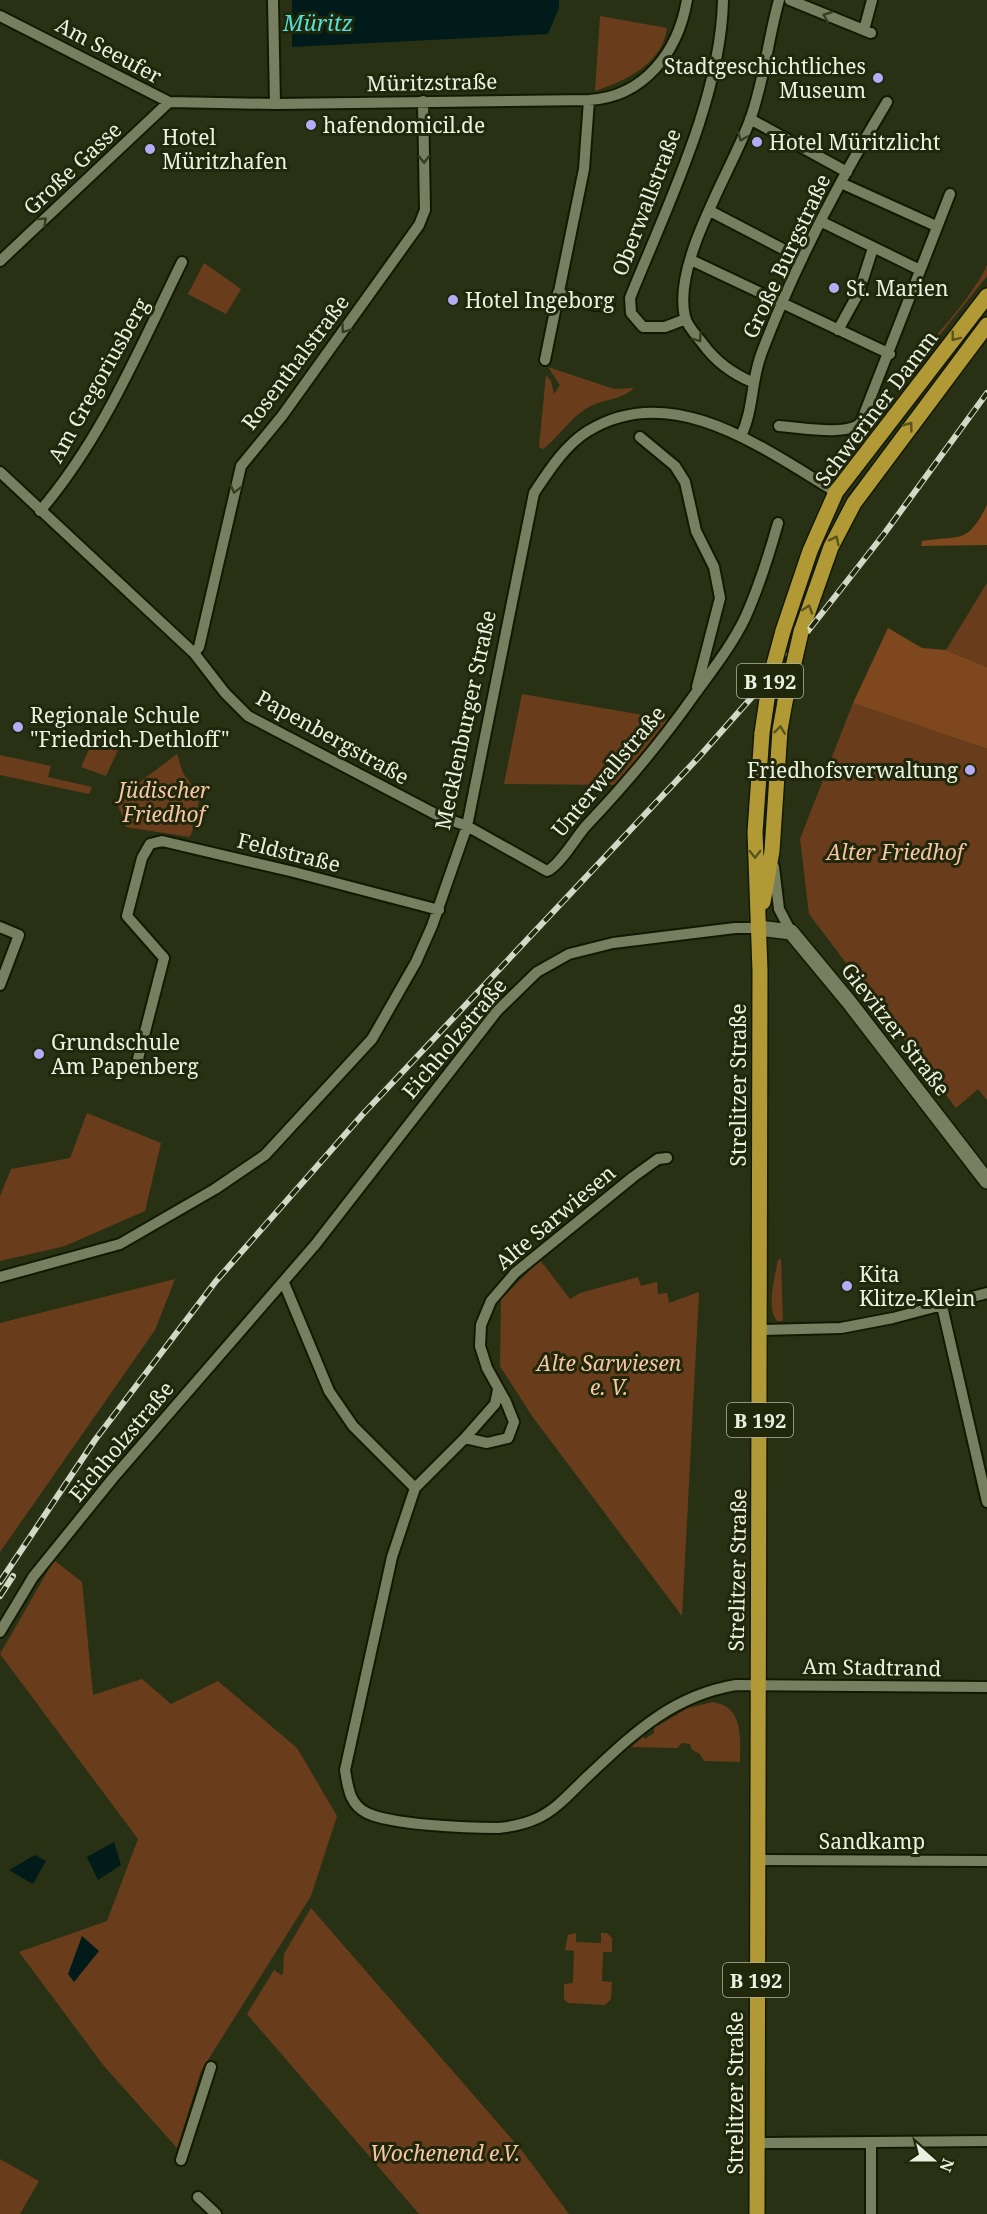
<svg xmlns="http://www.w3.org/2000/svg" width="987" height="2214" viewBox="0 0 987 2214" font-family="'Noto Serif',serif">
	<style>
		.green { fill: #693d1c }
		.forest { fill: #7e471e }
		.water { fill: #001b1a }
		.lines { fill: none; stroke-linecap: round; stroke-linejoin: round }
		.minor-casing { stroke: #121900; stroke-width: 14 }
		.secondary-casing { stroke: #121900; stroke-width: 18 }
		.primary-casing { stroke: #121900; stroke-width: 18 }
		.minor { stroke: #768061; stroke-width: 10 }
		.secondary { stroke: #768061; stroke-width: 15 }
		.primary { stroke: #b19936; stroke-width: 15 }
		.rail-casing { stroke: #d2d8c6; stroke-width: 6 }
		.rail { stroke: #20270b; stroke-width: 4; stroke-dasharray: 11; stroke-linecap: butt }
		.primary-bridge-casing { stroke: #121900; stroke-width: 18; stroke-linecap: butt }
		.primary-bridge { stroke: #b19936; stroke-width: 15 }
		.oneway { stroke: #363d20 }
		.oneway2 { stroke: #5a551c }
		.poi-dot { fill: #b5acf8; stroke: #20270b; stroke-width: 2 }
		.labels { text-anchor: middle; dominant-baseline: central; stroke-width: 6; stroke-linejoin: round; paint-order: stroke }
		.shield { fill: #20270b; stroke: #aeb4a0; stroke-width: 1.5 }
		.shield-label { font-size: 20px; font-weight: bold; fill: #ebf1e0 }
		.street-label { font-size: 21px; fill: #ebf1e0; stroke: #20270b }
		.poi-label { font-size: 21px; fill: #ebf1e0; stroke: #20270b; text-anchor: start }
		.park-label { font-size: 21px; font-style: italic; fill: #f8c5a4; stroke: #20270b }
		.water-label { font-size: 22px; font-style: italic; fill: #51e1d8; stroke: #20270b }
	</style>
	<rect width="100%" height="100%" fill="#293115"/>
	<!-- green -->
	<path class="green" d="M600,16L667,28C663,63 626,81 595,91Z
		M204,263L241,289L226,314L188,294Z
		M987,265V276L931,346L915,362L912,360C933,342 977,290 987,265Z
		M548,367L614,389L634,388C622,400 602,399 587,408C569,419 558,438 543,449L539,447L546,375L551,381L554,394L560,385Z
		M987,583V667L946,650Z
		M522,694L677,721L624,785L504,784Z
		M853,703L987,749V1100L978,1089L956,1108L809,914L800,839Z
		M93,740L118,750L106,776L81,767Z
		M177,754L183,773L199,795L197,818L190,837L126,827L116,800Z
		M0,755L51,766L48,777L92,787L89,794L0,775Z
		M87,1113L161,1143L145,1211L65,1246L0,1261V1196L11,1169L70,1158Z
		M781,1259L783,1321H777C766,1307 775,1277 778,1260Z
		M540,1260L570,1299L580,1293L638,1277L641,1286L657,1282L658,1294L667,1293L669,1303L699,1292L682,1616L532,1416L500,1366L501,1299Z
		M175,1279L155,1330L0,1552V1323Z
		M54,1560L82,1582L93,1695L142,1679L171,1704L218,1681L297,1748L337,1816L311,1896L201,2071L177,2148L104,2066L19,1952L107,1921L138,1839L0,1654Z
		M713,1702C744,1707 740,1738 740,1762L704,1761L700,1754L692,1750L690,1744L682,1743L677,1748L631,1747L643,1737L645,1739L654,1733V1728L688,1708Z
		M311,1908L523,2152L569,2214H419L247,2014L274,1970L281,1975L283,1974L284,1954Z
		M576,1933V1942L601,1943V1933H607L612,1938V1952H603L602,1981L612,1982L611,1999L605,2005L568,2003L564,1999V1984L573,1983L574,1951L565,1950L568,1935Z
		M0,2159L39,2181L20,2214H0Z"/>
	<!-- forest -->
	<path class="forest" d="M987,505V545L921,546L922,541C963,535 967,544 987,505Z
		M888,628L922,648L946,650L987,667V749L853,703Z"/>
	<!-- water -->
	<path class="water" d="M292,0H559V8L548,34L292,47Z
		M114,1842L121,1865L98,1880L87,1857Z
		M35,1855L46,1861L33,1884L9,1870Z
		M82,1936L99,1951L74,1982L68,1974Z"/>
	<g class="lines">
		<defs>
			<path id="minor" d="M273,0L275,104
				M790,0L871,33
				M0,16L169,102L275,104L589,100C644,97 678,52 687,0
				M864,30L872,0
				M750,119L847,172
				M841,183L936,226
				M710,211L802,259
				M822,222L920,270
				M691,260L890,354
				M0,261L169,102
				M558,293L595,305L609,306
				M686,319L665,327H643L631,313L630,298C666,208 721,98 723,0
				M838,330L859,292L873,248
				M545,360L584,169L589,100
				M752,382C731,373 716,362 703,344C697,336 687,326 685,317C672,263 731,172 750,120C764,82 768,39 779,0
				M779,426C798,427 849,437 861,422L950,194
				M741,436C754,409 751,379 762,352C795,265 839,181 887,102
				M640,437L675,466L685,482L696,531L714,567L720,598L697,687
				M0,472L194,653L225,693L248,716L439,816L467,826L547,871C559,866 575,839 585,827C625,785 662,741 695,694C713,669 732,645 745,618C759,587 769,555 778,523
				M40,511C102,439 140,347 182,262
				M194,653L199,647L241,466L282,416L419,225L425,210L423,101
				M774,867L779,909L791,932
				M0,927L19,935L0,985
				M138,1059L164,958L127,916L142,858L150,844L162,841L294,872L439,910
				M667,1158L658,1159L633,1177L515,1273L491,1301L481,1325L480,1346L487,1368L506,1402L514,1422L508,1438L487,1443L465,1438L415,1488L392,1557L345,1770C348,1787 349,1804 367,1813C392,1825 468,1828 498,1828C510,1827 527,1823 538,1818C557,1809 572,1791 587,1777C633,1734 671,1696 736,1685L987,1687
				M0,1277L120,1244L215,1189L265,1155L372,1039L416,962L432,926L467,826L534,493C548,472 565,445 588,431C672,379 764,449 836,492
				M284,1283L329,1391L353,1426L415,1488
				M942,1306L987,1502
				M760,1330L841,1328L893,1318L987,1293
				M465,1438L495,1404L498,1390
				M0,1632L33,1577L113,1478L315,1245L497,1011L537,972L569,954L613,943L735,928H759
				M757,1860L987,1861
				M756,2143L987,2141
				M871,2143V2214
				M181,2160L211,2067
				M198,2197L216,2214"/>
			<path id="secondary" d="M759,928L791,932L849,1002L987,1181"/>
			<path id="primary" d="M783,631L810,551L836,492L987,296
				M801,632L831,547L854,503L987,325
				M763,902L772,851L780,730L785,702
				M757,2214L760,971L755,832L762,733"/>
		</defs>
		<!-- minor casing -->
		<use href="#minor" class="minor-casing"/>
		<!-- secondary casing -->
		<use href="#secondary" class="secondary-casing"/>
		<!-- primary casing -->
		<use href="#primary" class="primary-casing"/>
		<!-- minor -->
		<use href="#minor" class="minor"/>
		<!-- secondary -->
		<use href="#secondary" class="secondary"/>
		<!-- primary -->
		<use href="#primary" class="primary"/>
		<defs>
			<path id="rail" d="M0,1582L95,1440L216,1281L363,1114L698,758L790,654L884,534L987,393
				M0,1596L13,1576"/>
		</defs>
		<!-- rail casing -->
		<use href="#rail" class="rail-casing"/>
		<!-- rail -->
		<use href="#rail" class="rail"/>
		<defs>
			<path id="primary-bridge" d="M785,702L801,632
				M762,733L770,679L783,631"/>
		</defs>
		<!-- primary-bridge casing -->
		<use href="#primary-bridge" class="primary-bridge-casing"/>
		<!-- primary-bridge -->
		<use href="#primary-bridge" class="primary-bridge"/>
	</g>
	<!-- one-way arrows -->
	<defs><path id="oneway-chevron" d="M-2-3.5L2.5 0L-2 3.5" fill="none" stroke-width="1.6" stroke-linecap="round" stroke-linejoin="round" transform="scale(1.5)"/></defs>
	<g class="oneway">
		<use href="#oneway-chevron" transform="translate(827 16) rotate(-158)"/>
		<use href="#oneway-chevron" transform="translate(742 137) rotate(113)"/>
		<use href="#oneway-chevron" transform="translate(424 159) rotate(89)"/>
		<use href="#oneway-chevron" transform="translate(43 221) rotate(-42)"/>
		<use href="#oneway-chevron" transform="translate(345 329) rotate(125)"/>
		<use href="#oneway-chevron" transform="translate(698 338) rotate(55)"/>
		<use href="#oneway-chevron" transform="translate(235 489) rotate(104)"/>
	</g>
	<g class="oneway2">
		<use href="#oneway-chevron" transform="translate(955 337) rotate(128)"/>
		<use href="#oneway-chevron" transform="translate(909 426) rotate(-53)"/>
		<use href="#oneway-chevron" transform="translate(835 540) rotate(-64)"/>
		<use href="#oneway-chevron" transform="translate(808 609) rotate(-72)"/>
		<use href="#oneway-chevron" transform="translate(780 730) rotate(-83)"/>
		<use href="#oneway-chevron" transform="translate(755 854) rotate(89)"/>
	</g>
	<!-- markers -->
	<g class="poi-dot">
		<circle cx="878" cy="78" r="6"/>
		<circle cx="311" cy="125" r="6"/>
		<circle cx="757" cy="142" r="6"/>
		<circle cx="150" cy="149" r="6"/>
		<circle cx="834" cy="288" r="6"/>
		<circle cx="453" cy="300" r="6"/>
		<circle cx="18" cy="727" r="6"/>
		<circle cx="970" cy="770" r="6"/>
		<circle cx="39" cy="1054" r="6"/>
		<circle cx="847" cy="1286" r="6"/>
	</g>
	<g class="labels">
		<!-- shield labels -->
		<g class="shield">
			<rect x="737" y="664" width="66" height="34" rx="4.5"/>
			<rect x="727" y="1403" width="66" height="34" rx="4.5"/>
			<rect x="723" y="1963" width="66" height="34" rx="4.5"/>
		</g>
		<g class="shield-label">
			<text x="770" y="681">B 192</text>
			<text x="760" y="1420">B 192</text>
			<text x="756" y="1980">B 192</text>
		</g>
		<!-- street labels -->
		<g class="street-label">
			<text transform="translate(109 50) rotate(28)">Am Seeufer</text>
			<text transform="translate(432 82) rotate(-1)">Müritzstraße</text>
			<text transform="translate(72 168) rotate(-43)">Große Gasse</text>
			<text transform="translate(646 202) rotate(-69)">Oberwallstraße</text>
			<text transform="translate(786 256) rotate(-65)">Große Burgstraße</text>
			<text transform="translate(295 362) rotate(-53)">Rosenthalstraße</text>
			<text transform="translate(98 380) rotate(-61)">Am Gregoriusberg</text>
			<text transform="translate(876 408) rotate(-53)">Schweriner Damm</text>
			<text transform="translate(465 720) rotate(-78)">Mecklenburger Straße</text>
			<text transform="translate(333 737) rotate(29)">Papenbergstraße</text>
			<text transform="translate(608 771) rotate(-50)">Unterwallstraße</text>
			<text transform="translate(289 852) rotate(14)">Feldstraße</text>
			<text transform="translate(896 1029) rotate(52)">Gievitzer Straße</text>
			<text transform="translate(454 1038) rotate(-50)">Eichholzstraße</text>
			<text transform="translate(738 1085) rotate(-90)">Strelitzer Straße</text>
			<text transform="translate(555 1217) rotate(-40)">Alte Sarwiesen</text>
			<text transform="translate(121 1441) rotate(-50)">Eichholzstraße</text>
			<text transform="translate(737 1570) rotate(-89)">Strelitzer Straße</text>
			<text transform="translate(872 1667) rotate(1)">Am Stadtrand</text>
			<text x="872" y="1841">Sandkamp</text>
			<text transform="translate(735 2093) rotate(-90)">Strelitzer Straße</text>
		</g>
		<!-- poi labels -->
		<g class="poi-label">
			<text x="866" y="66" text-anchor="end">Stadtgeschichtliches<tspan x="866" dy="24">Museum</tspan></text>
			<text x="323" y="125">hafendomicil.de</text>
			<text x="162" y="137">Hotel<tspan x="162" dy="24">Müritzhafen</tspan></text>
			<text x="769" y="142">Hotel Müritzlicht</text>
			<text x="846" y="288">St. Marien</text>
			<text x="465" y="300">Hotel Ingeborg</text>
			<text x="30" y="715">Regionale Schule<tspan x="30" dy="24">"Friedrich-Dethloff"</tspan></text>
			<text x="958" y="770" text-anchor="end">Friedhofsverwaltung</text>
			<text x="51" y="1042">Grundschule<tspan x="51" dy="24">Am Papenberg</tspan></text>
			<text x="859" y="1274">Kita<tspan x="859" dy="24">Klitze-Klein</tspan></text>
		</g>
		<!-- park labels -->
		<g class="park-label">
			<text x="164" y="790">Jüdischer<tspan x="164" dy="24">Friedhof</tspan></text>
			<text x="895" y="852">Alter Friedhof</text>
			<text x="609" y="1363">Alte Sarwiesen<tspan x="609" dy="24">e. V.</tspan></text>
			<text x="445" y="2153">Wochenend e.V.</text>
		</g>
		<!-- water labels -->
		<g class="water-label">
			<text x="318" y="22">Müritz</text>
		</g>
	</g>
	<!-- north arrow -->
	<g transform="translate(933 2160) rotate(111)" stroke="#20270b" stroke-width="4.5" paint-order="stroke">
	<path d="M0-4.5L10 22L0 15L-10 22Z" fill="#ebf1e0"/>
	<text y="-9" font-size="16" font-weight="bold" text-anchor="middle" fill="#ebf1e0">N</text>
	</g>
</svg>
